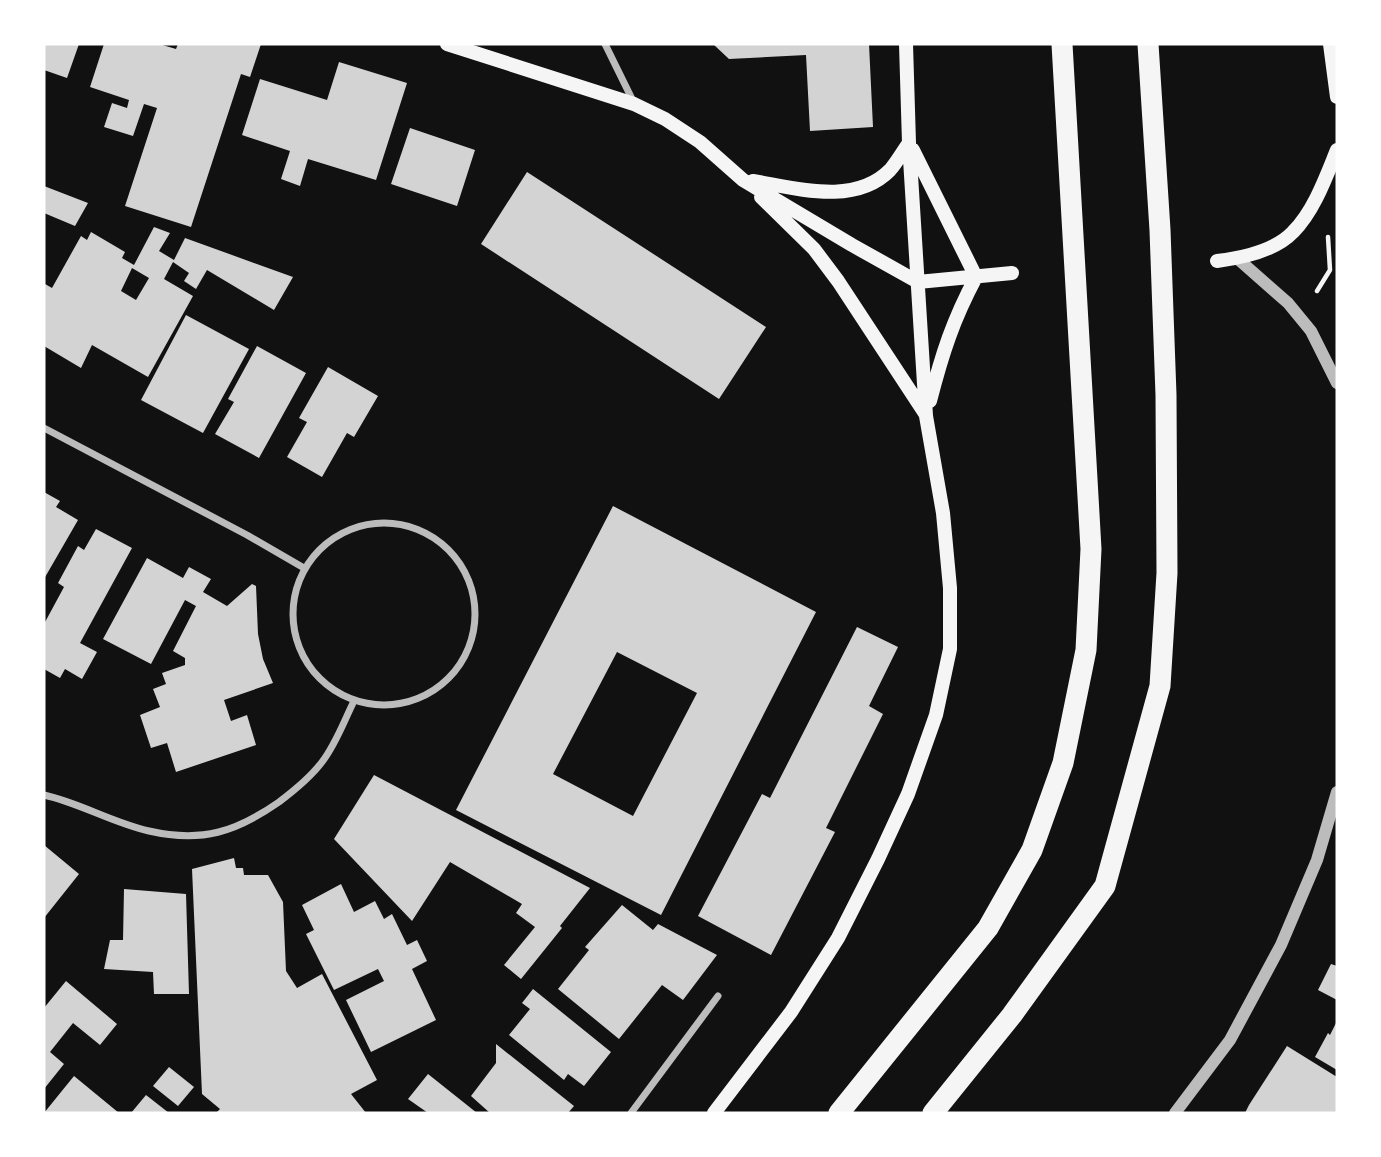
<svg xmlns="http://www.w3.org/2000/svg" width="1381" height="1157" viewBox="0 0 1381 1157" font-family="Quicksand,sans-serif">
	<style>
		.building { fill: #d3d3d3; fill-rule: evenodd }
		.lines { fill: none; stroke-linecap: round; stroke-linejoin: round }
		.path { stroke: #f5f5f5; stroke-width: 4.5 }
		.minor { stroke: #bcbcbc; stroke-width: 7 }
		.tertiary { stroke: #bcbcbc; stroke-width: 12 }
		.secondary { stroke: #f5f5f5; stroke-width: 14 }
		.motorway { stroke: #f5f5f5; stroke-width: 21 }
	</style>
	<rect width="100%" height="100%" fill="#111"/>
	<!-- building -->
	<path class="building" d="M44,44H79L67,78L44,70Z
		M104,44H159L176,49L178,44H261L250,77L241,74L191,227L125,206L157,108L144,104L133,136L104,127L112,103L127,108L129,100L90,87Z
		M713,44H869L873,127L810,131L806,55L729,59Z
		M339,62L407,83L376,180L308,159L300,186L281,179L290,151L242,135L260,79L327,100Z
		M410,128L475,150L457,206L391,184Z
		M527,172L766,327L719,399L481,244Z
		M44,186L88,203L75,226L44,213Z
		M154,227L170,233L159,251L174,260L185,238L293,277L274,310L207,270L196,289L184,281L189,273L173,262L164,279L193,296L148,377L92,345L81,368L44,346V286L45,284L52,288L81,236L87,240L91,232L125,252L122,258L134,265ZM132,268L149,278L136,300L121,291Z
		M186,315L249,349L203,433L141,400Z
		M257,346L306,373L259,458L215,434L234,402L228,399Z
		M328,367L378,396L354,437L347,433L322,477L287,457L307,422L299,418Z
		M44,492L60,501L56,507L78,520L44,579Z
		M613,506L816,612L661,915L456,810ZM617,652L697,693L633,816L553,774Z
		M96,529L132,548L80,643L97,652L82,679L65,669L60,678L44,669V624L64,587L58,583L78,546L84,550Z
		M147,558L183,578L189,567L211,579L203,592L227,606L252,584L256,586L258,634L263,659L273,683L224,700L231,721L247,715L256,745L176,772L167,743L151,748L140,715L160,707L153,689L166,684L162,673L185,665V658L173,651L196,606L185,600L151,664L103,639Z
		M857,627L898,647L869,706L883,714L826,828L835,832L771,955L698,916L762,794L770,798Z
		M374,775L590,888L560,926L562,928L521,979L504,965L535,927L516,913L522,904L450,862L412,921L334,839Z
		M44,845L79,874L44,918Z
		M234,858L236,868H243L244,875H268L283,902L286,971L297,988L322,974L377,1080L351,1094L366,1113H216L220,1109L202,1094L192,869Z
		M341,884L354,912L375,901L384,919L392,914L407,945L417,940L427,961L412,969L436,1020L371,1052L346,1000L384,981L378,969L334,990L306,934L314,930L302,905Z
		M124,889L186,894L189,994H154L153,972L104,969L110,940H123Z
		M622,905L653,930L658,924L717,955L683,1000L662,985L619,1039L558,989L589,950L585,947Z
		M1331,964L1337,966V1000L1318,990Z
		M66,981L117,1024L100,1045L73,1023L50,1052L64,1064L44,1089V1008Z
		M533,989L611,1052L584,1086L568,1074L564,1080L509,1035L530,1009L522,1003Z
		M1337,1021V1070L1315,1057L1328,1033L1330,1035Z
		M496,1044L574,1106L568,1113H490L471,1096L496,1063Z
		M1287,1046L1337,1077V1113H1245L1249,1105Z
		M169,1067L194,1087L178,1106L153,1086Z
		M428,1074L477,1113H428L408,1099Z
		M74,1076L119,1113H44Z
		M146,1095L169,1113H131Z"/>
	<g class="lines">
		<!-- path -->
		<path class="path" d="M1317,291L1330,270L1328,237"/>
		<!-- minor -->
		<path class="minor" d="M605,44L634,103
			M44,428L247,535L304,568
			M293 614a91 91 0 1 1 182 0a91 91 0 1 1-182 0Z
			M44,795C80,803 113,823 149,831C202,843 236,832 279,802C295,790 310,778 322,762C336,744 344,721 354,701
			M631,1113L718,996"/>
		<!-- tertiary -->
		<path class="tertiary" d="M1238,259L1288,303L1311,331L1337,383
			M1175,1113L1230,1040L1281,945L1317,860L1337,792"/>
		<!-- secondary -->
		<path class="secondary" d="M447,44L634,104L665,119L700,142L743,180L852,245L918,282L1012,273
			M1330,44L1337,97
			M913,150L976,277
			M753,181C796,188 855,206 890,170C897,162 903,151 909,143
			M761,197L814,249L838,281L926,415
			M1217,261C1241,258 1275,251 1293,232C1314,211 1326,177 1337,150
			M930,401C942,354 953,320 976,277
			M714,1113L791,1012L838,938L878,859L908,794L936,715L950,649V588L943,513L926,416L909,143L906,44"/>
		<!-- motorway -->
		<path class="motorway" d="M839,1113L988,928L1032,850L1063,763L1086,650L1091,549L1062,44
			M933,1113L1012,1015L1105,886L1160,686L1167,573L1166,395L1160,230L1148,44"/>
	</g>
	<!-- border -->
	<rect width="1381" height="1157" fill="none" stroke="#ffffff" stroke-width="91"/>
</svg>
